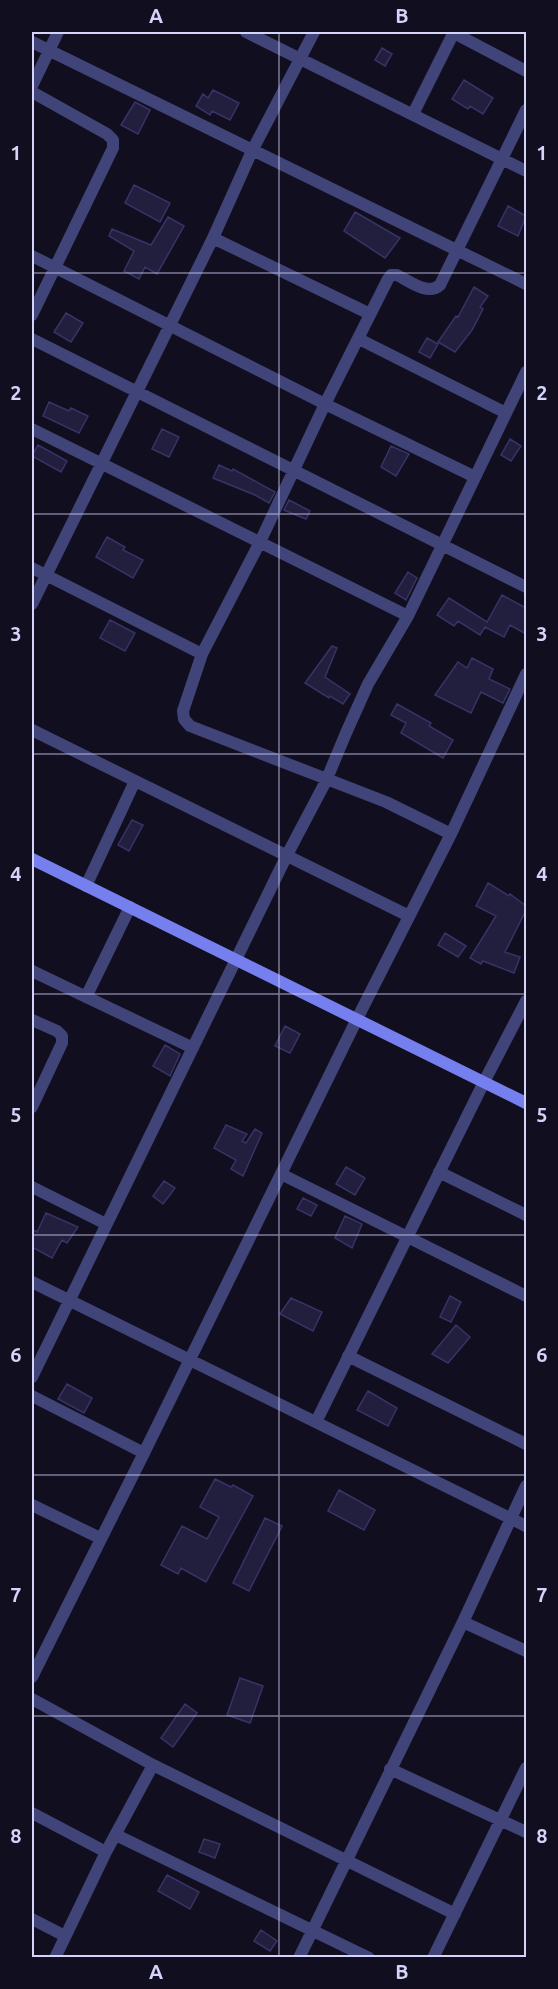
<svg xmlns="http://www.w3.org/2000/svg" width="558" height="1989" viewBox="0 0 558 1989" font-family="Ubuntu,sans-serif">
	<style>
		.building { fill: #211e3e; stroke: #383367; stroke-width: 1.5 }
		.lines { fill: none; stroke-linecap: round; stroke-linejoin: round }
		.street { stroke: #404478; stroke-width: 12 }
		.secondary { stroke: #767fee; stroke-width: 12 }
		.grid { fill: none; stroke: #d4d3f9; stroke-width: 1.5; stroke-opacity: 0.55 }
		.neatline { fill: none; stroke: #d4d3f9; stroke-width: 2 }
		.grid-label { font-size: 20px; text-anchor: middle; font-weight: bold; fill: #d4d3f9 }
	</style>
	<rect width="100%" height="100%" fill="#110f1f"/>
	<!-- building -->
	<path class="building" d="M382,48L392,54L385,66L375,60Z
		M464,80L493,98L483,114L470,106L468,109L452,99Z
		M213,90L239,103L230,120L212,111L210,115L196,106L203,94L208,98Z
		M135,102L150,110L138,134L121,125Z
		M134,185L170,203L160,222L125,203Z
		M508,206L526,216L518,236L498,226Z
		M355,212L400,238L385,258L344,231Z
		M168,217L184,226L157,274L145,267L139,279L124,271L134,251L109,236L112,229L151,245Z
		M474,287L488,296L480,307L483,309L472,330L455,352L438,342L456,316L458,317Z
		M66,313L83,323L71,342L54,332Z
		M427,338L438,344L430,358L419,352Z
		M49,402L69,411L71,408L88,416L79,433L43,416Z
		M162,429L179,437L169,457L152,449Z
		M510,439L521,446L511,461L501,455Z
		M38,445L67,461L61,472L32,456Z
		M391,446L409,454L396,476L381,467Z
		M219,465L232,471L233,469L275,492L269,503L255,495L213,478Z
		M289,500L310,511L306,519L284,510Z
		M107,537L125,547L123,550L143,560L133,578L96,557Z
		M408,572L417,578L406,600L395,593Z
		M502,595L526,608V634L510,625L504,637L485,627L480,635L458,621L454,626L437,615L449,598L487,622Z
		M110,620L135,633L125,651L100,638Z
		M332,646L337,648L325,677L350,694L343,704L330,696L329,698L305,683Z
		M472,658L493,669L489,679L510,689L503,703L481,692L471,713L435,695L458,662L467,668Z
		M397,704L431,723L429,726L453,740L443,758L401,733L406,723L391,715Z
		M132,820L143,825L129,851L118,845Z
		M488,883L509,896L510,894L526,906V910L505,952L520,957L514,973L483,961L481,964L470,958L496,916L476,906Z
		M445,933L466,946L458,957L438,945Z
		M285,1026L300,1034L290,1053L275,1046Z
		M165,1045L180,1054L170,1076L153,1066Z
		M226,1125L247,1134L242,1141L246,1143L255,1129L262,1133L243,1176L231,1169L236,1160L214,1148Z
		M346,1167L365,1178L355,1195L336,1184Z
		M164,1181L175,1188L163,1204L153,1196Z
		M303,1198L317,1205L311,1216L297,1209Z
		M46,1213L78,1227L67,1243L62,1240L52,1258L32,1247V1229L37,1232Z
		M345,1216L362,1224L352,1248L335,1238Z
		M450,1296L461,1302L451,1322L440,1317Z
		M291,1298L322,1312L313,1331L280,1314Z
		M456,1325L470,1337L448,1363L432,1354Z
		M67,1384L92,1398L84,1413L58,1399Z
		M368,1391L397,1408L388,1426L357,1410Z
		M215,1479L231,1487L233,1485L253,1496L206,1582L181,1568L178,1574L161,1565L182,1526L207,1539L219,1517L200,1507Z
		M339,1490L375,1510L364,1530L328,1511Z
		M265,1518L282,1526L249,1591L233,1583Z
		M240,1678L263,1686L250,1723L227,1715Z
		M185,1704L197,1713L173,1747L161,1738Z
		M204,1839L220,1844L215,1858L199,1852Z
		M167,1875L199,1892L190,1909L158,1891Z
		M261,1930L277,1941L270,1951L254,1941Z"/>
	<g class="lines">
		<!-- street -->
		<path class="street" d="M246,32L526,171
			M452,32L526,71
			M32,42L526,284
			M32,86L58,32
			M32,92L107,134L113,140V148L32,315
			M413,114L454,32
			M213,238L370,314
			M32,256L325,404L475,477
			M32,339L526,587
			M359,339L506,413
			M32,429L408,616
			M32,568L202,654
			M32,604L213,238L252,151L314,32
			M32,730L409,916
			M451,834L386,802L190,726L184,719L183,711L202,654L260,542L325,404L388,279L391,275H397C409,281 428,296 440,285L526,110
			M86,886L135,781
			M32,971L193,1048
			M86,997L130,907
			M32,1020L57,1031L62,1036V1043L32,1107
			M439,1172L526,1215
			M281,1174L526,1296
			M32,1187L106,1224
			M32,1282L526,1526
			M348,1356L526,1444
			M32,1377L287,855L326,781L346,733L368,684L408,616L526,372
			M32,1396L144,1453
			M316,1422L484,1082L526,1001
			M32,1505L100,1538
			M463,1622L526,1651
			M32,1677L144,1453L357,1019L451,834L526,674
			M32,1699L153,1765L455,1914
			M390,1769L526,1832
			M32,1813L106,1852
			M116,1835L369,1958
			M32,1919L65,1936
			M55,1958L106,1852L153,1765
			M299,1958L463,1622L526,1486
			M433,1958L526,1768"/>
		<!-- secondary -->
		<path class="secondary" d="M32,859L526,1103"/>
	</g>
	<!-- grid -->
	<path class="grid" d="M279,32V1958M32,273H526M32,514H526M32,754H526M32,994H526M32,1235H526M32,1475H526M32,1716H526"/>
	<!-- border -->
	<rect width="558" height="1989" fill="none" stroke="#110f1f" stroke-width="66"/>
	<rect x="33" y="33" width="492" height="1923" class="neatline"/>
	<g class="grid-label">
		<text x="156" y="23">A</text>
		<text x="402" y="23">B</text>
		<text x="16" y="160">1</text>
		<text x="542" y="160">1</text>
		<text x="16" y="400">2</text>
		<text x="542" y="400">2</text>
		<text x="16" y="641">3</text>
		<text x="542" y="641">3</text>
		<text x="16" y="881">4</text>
		<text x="542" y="881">4</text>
		<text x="16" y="1122">5</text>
		<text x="542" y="1122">5</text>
		<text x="16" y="1362">6</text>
		<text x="542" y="1362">6</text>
		<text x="16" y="1602">7</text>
		<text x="542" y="1602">7</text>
		<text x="16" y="1843">8</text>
		<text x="542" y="1843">8</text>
		<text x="156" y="1979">A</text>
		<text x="402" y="1979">B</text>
	</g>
</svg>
